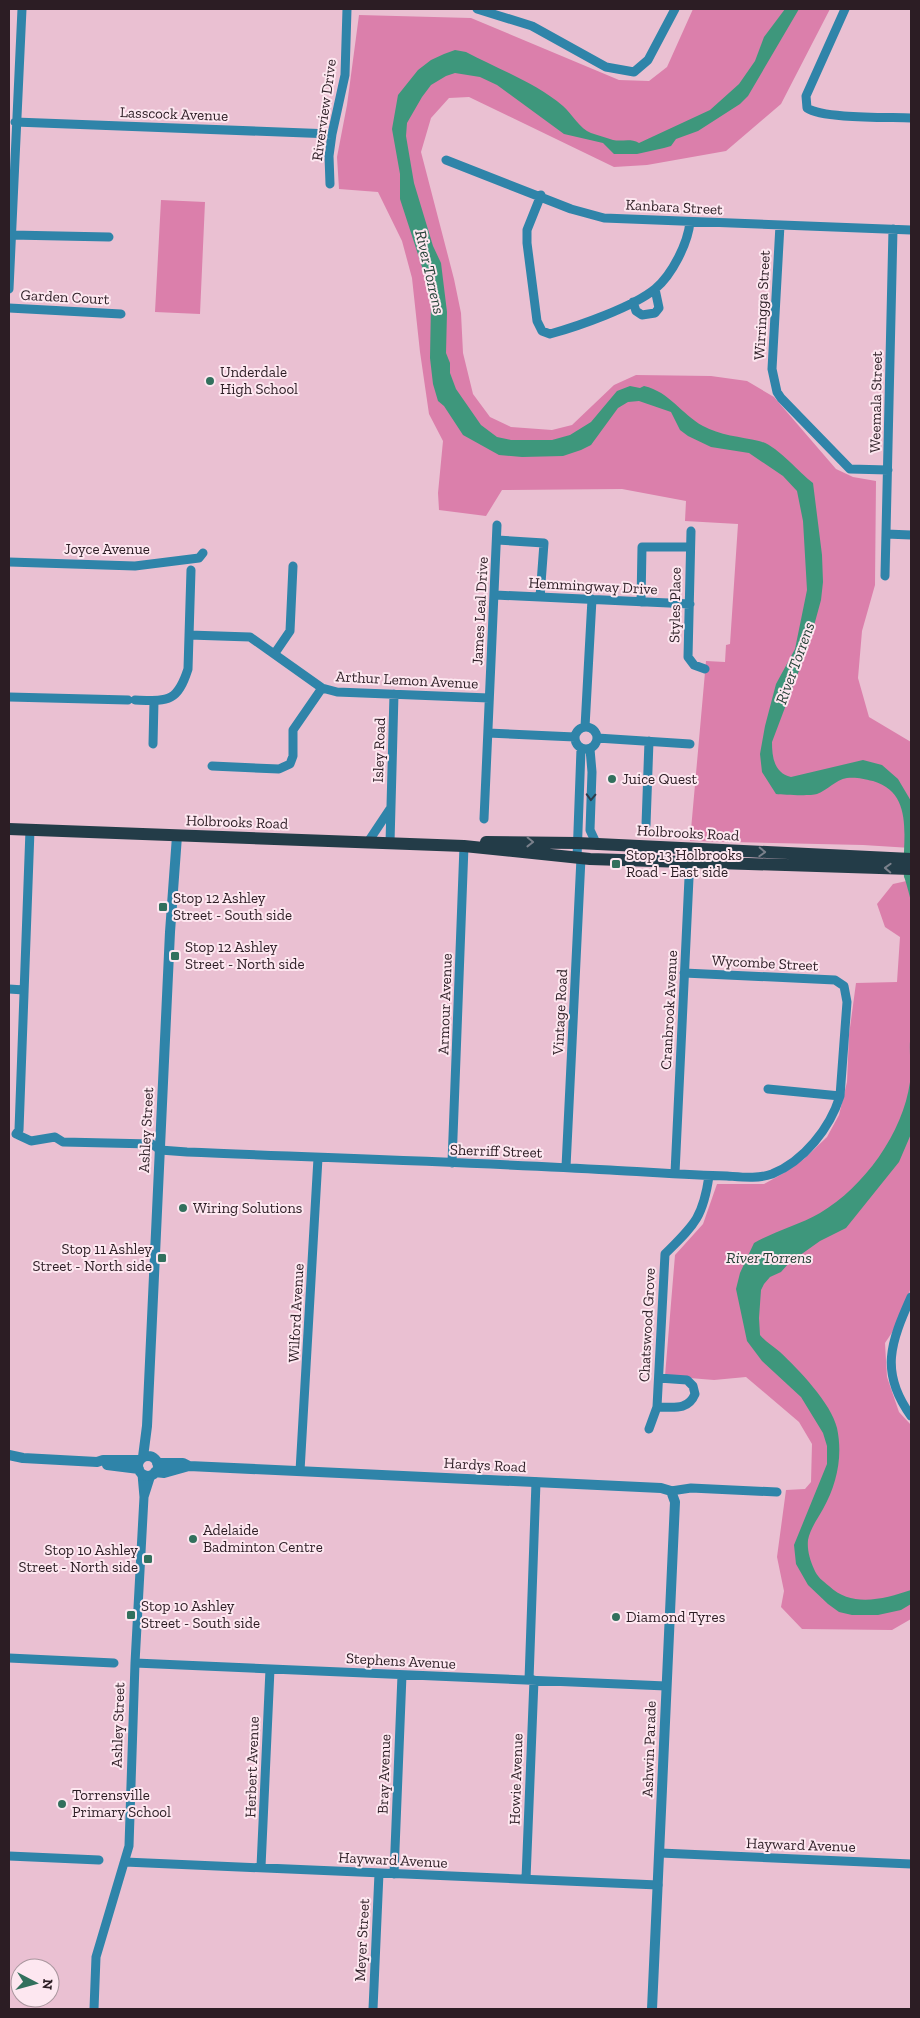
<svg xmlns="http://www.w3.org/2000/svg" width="920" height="2018" viewBox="0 0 920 2018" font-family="'Zilla Slab',serif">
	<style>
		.green { fill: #db7fab }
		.water { fill: #3e977c }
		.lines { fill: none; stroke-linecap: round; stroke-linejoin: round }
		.minor { stroke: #2f84a9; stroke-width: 9 }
		.tertiary { stroke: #2f84a9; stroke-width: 10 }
		.primary { stroke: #233c48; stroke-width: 12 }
		.oneway { stroke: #2d3c4c }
		.oneway2 { stroke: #7a808b }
		.poi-dot { fill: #32705d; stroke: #fde7f0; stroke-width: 2 }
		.labels { text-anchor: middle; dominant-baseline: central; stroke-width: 4; stroke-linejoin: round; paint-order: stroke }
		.street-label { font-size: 15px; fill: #2c1d24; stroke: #fde7f0 }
		.poi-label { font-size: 15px; fill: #2c1d24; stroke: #fde7f0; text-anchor: start }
		.water-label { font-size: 16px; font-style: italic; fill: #244036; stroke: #fde7f0 }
	</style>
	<rect width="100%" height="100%" fill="#eac0d2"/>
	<!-- green -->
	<path class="green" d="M693,9H830L781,104L726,151L647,165L614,167L469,97L449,98L431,118L421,152L454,279L461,313L463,353L473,394L490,417L511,427L552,430L572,425L614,385L636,375L711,376L747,381L774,397L836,469L853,477L876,481L875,585L862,631L858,678L869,717L911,742V848L863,845L690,841L706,661L725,662L726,645L730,644L738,524L685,521L686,501L622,489L502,490L486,516L439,510L438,493L443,441L429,414L420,352L412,278L402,241L378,192L339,189L337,157L347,105L359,15L471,18L619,80L649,81L667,67Z
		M161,200L205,202L200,314L155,312Z
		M911,880V1288L893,1331L885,1343L887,1377L899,1412L911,1425V1619L892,1630L802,1629L781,1607L784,1591L777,1557L786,1490L805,1489L811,1482L812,1444L799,1422L746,1377L714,1380L665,1376L675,1255L703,1224L717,1184H764L784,1173L804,1159L827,1137L839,1115L847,1082L849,1035L856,983L897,982L900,937L885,927L877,904L893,884Z"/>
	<!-- water -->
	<path class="water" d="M785,9H799L748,96L740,104L698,131L676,139L671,146L664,148L637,154H614L603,143L564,134L497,85L480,77L455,73L446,76L431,85L422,97L407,123L406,136L414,183L433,246L441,263L447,312L446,353L450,363V373L456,389L481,425L497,437L511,440H552L570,435L591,422L617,391L630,386L640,388L644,386C670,392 681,414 703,426C719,435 741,437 759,441C777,445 798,472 813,483L822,555L823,582L821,600L809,644L772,742C772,757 774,773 791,777L863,760L882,765L898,779L911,801V902C911,900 905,878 904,877C901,844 917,794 873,781C863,779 857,777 847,778C835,780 828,790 817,794C811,796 784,795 776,794L762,772L760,754L765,726L776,684L795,649L807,590L803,521L797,491L783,476L749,453L711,447L688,436L680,430L671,412L639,401L628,402L618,408L591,445L581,450L563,456L522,457L499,455L463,435L444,406L438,401L433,384L430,358L431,303L426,279L400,199V174L392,129L398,95L418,70L431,60L444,54L455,50L466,52C498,69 536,83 563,106C572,114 580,129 591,133C598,135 606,138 613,140C622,142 630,138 639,143L710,110L739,84L755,61L764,37Z
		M911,1033V1134L899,1162L846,1228L820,1241L789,1263L781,1272L770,1277L764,1284L761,1290L759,1318L760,1335C766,1342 773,1346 780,1352C799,1370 831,1403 837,1428C843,1456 837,1484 823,1509C818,1518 810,1529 808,1540C807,1550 810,1560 814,1569C817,1577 823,1581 829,1586C852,1608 884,1599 911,1590V1604L901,1610L878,1615H852L839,1612L828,1604L808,1585L796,1564L794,1545L827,1464V1446L823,1433L801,1397L762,1361L747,1341L736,1289L740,1273L754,1243C775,1231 799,1225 820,1213C864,1187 903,1133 910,1082C912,1066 908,1049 911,1033Z"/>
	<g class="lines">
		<!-- minor -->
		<path class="minor" d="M477,9L532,26L606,67L634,72L648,60L675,9
			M845,9L806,96L807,108C823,119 889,117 911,118
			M15,122L332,134
			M446,160L571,209L604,218L911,230
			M330,184L329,156L332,134L345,75L347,9
			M541,195L527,230V243L537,321L542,331L550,334C579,326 633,307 655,289C672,275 688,243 690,222
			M780,225L772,369L777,392L781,398L850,469L888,470
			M11,235L109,237
			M9,289L22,9
			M633,302L636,311L642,315L655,313L659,308L655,289
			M9,308L121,314
			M691,531L688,657L694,665L705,669
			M886,534L911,535
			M497,540L544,543L540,597
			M9,562L135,566L199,558L203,553
			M885,576L893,229
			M495,595L690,604
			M641,602L642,547H690
			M189,635L250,637L322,688L337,692L489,698
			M275,653L290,631L293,566
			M9,697L128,700
			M135,700C168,701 177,703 188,669L191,570
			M575 738a11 11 0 1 1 22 0a11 11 0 1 1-22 0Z
			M585,727L592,599
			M488,733L575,737
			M597,738L690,744
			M153,744L154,701
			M590,749L592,772L590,830L597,845
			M212,766L279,769L290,764L293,756V730L322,688
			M484,819L497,525
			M646,825L649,741
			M368,842L390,809
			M390,843L394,694
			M577,858L581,749
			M9,989L24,990
			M768,1089L840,1096
			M16,1134L31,1141L55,1137L63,1142L152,1144L160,1150L187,1152C328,1158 469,1162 610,1170C649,1172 688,1175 727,1176C742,1177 758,1179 772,1174C804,1161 830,1128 840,1096L847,1002L844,986L835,980L684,973
			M16,1134L19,1130L30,830
			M452,1163L464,846
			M566,1167L581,858
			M675,1173L690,857
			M911,1297C891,1342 879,1372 911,1416
			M657,1407C673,1407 688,1411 695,1394L693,1386L687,1380L659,1378
			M649,1429L657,1407L665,1254C694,1225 703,1218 709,1176
			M300,1471L318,1158
			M671,1491L691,1488L777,1492
			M144,1497L151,1475
			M9,1658L114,1663
			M135,1663L666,1686
			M529,1680L536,1482
			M660,1853L911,1864
			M9,1856L99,1860
			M125,1862L658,1885
			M261,1867L270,1669
			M394,1874L402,1675
			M526,1879L534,1680
			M94,2009L96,1957L129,1846L135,1663L144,1497L142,1474
			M373,2009L379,1873"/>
		<!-- tertiary -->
		<path class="tertiary" d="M9,1455L23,1458L97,1462L103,1460H140
			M138 1466a10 10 0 1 1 20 0a10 10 0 1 1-20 0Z
			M143,1457L147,1426L170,932L177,836
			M157,1463H183L189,1466
			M107,1465L139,1469
			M155,1472L164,1473L189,1466L661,1488L671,1491L675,1502L652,2009"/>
		<!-- primary -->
		<path class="primary" d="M9,829L464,846L590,859L911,869
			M486,842L577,843L911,859"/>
	</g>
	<!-- one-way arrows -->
	<defs><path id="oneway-chevron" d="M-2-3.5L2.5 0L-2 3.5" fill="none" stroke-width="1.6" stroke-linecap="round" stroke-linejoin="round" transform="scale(1.25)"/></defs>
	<use class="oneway" href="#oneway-chevron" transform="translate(591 797) rotate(92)"/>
	<g class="oneway2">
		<use href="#oneway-chevron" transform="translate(530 842) rotate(1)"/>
		<use href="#oneway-chevron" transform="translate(762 852) rotate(2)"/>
		<use href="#oneway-chevron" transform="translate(888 868) rotate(-178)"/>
	</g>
	<!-- markers -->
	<g class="poi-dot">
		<circle cx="210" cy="381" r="5"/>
		<circle cx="612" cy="779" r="5"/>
		<rect x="611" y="859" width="10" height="10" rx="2.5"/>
		<rect x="158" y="902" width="10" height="10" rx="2.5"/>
		<rect x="170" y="951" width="10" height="10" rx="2.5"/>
		<circle cx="183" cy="1208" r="5"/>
		<rect x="157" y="1253" width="10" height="10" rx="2.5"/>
		<circle cx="193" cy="1539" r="5"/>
		<rect x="143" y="1554" width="10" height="10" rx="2.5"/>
		<rect x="126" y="1610" width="10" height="10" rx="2.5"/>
		<circle cx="616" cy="1617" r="5"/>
		<circle cx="62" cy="1804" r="5"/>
	</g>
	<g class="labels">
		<!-- street labels -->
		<g class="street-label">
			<text transform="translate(324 110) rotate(-82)">Riverview Drive</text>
			<text transform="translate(174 114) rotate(2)">Lasscock Avenue</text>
			<text transform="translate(674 207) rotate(3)">Kanbara Street</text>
			<text transform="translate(65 297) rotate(3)">Garden Court</text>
			<text transform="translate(762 305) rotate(-87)">Wirringga Street</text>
			<text transform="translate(876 402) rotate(-89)">Weemala Street</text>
			<text x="107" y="549">Joyce Avenue</text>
			<text transform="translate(593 586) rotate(3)">Hemmingway Drive</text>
			<text transform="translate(675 605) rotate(-89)">Styles Place</text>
			<text transform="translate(480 611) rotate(-87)">James Leal Drive</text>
			<text transform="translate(407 680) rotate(3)">Arthur Lemon Avenue</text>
			<text transform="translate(379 750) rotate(-88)">Isley Road</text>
			<text transform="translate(237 822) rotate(2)">Holbrooks Road</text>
			<text transform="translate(688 833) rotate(3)">Holbrooks Road</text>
			<text transform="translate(765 963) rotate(3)">Wycombe Street</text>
			<text transform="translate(445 1004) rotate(-88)">Armour Avenue</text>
			<text transform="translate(669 1010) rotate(-87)">Cranbrook Avenue</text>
			<text transform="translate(560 1012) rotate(-87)">Vintage Road</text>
			<text transform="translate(146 1130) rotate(-87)">Ashley Street</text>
			<text transform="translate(496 1151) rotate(2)">Sherriff Street</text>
			<text transform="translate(296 1313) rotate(-87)">Wilford Avenue</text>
			<text transform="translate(647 1325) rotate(-87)">Chatswood Grove</text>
			<text transform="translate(485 1465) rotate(3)">Hardys Road</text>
			<text transform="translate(401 1661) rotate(3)">Stephens Avenue</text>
			<text transform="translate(118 1725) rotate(-88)">Ashley Street</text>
			<text transform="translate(649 1749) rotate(-88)">Ashwin Parade</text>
			<text transform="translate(252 1767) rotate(-88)">Herbert Avenue</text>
			<text transform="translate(384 1774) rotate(-88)">Bray Avenue</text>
			<text transform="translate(516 1779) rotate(-88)">Howie Avenue</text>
			<text transform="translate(801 1845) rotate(2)">Hayward Avenue</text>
			<text transform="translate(393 1860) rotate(3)">Hayward Avenue</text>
			<text transform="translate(362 1940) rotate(-87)">Meyer Street</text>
		</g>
		<!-- poi labels -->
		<g class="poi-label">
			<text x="220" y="372">Underdale<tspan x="220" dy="17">High School</tspan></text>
			<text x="622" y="779">Juice Quest</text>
			<text x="626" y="855">Stop 13 Holbrooks<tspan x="626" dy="17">Road - East side</tspan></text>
			<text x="173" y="898">Stop 12 Ashley<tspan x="173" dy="17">Street - South side</tspan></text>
			<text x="185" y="947">Stop 12 Ashley<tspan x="185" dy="17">Street - North side</tspan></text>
			<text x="193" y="1208">Wiring Solutions</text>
			<text x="152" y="1249" text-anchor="end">Stop 11 Ashley<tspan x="152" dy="17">Street - North side</tspan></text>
			<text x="203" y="1530">Adelaide<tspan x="203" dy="17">Badminton Centre</tspan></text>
			<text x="138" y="1550" text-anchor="end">Stop 10 Ashley<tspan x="138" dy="17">Street - North side</tspan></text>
			<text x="141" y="1606">Stop 10 Ashley<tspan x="141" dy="17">Street - South side</tspan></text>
			<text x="626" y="1617">Diamond Tyres</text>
			<text x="72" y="1795">Torrensville<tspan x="72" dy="17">Primary School</tspan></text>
		</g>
		<!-- water labels -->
		<g class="water-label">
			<text transform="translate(430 272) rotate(77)">River Torrens</text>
			<text transform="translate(795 663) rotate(-70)">River Torrens</text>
			<text x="769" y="1257">River Torrens</text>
		</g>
	</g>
	<!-- border -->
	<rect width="920" height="2018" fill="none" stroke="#2c1d24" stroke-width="20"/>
	<!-- north arrow -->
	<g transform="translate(35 1983) rotate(96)"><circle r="24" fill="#fde7f0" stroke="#a9969e"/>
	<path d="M0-4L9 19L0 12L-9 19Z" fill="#32705d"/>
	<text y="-8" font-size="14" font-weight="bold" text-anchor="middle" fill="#2c1d24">N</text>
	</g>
</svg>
